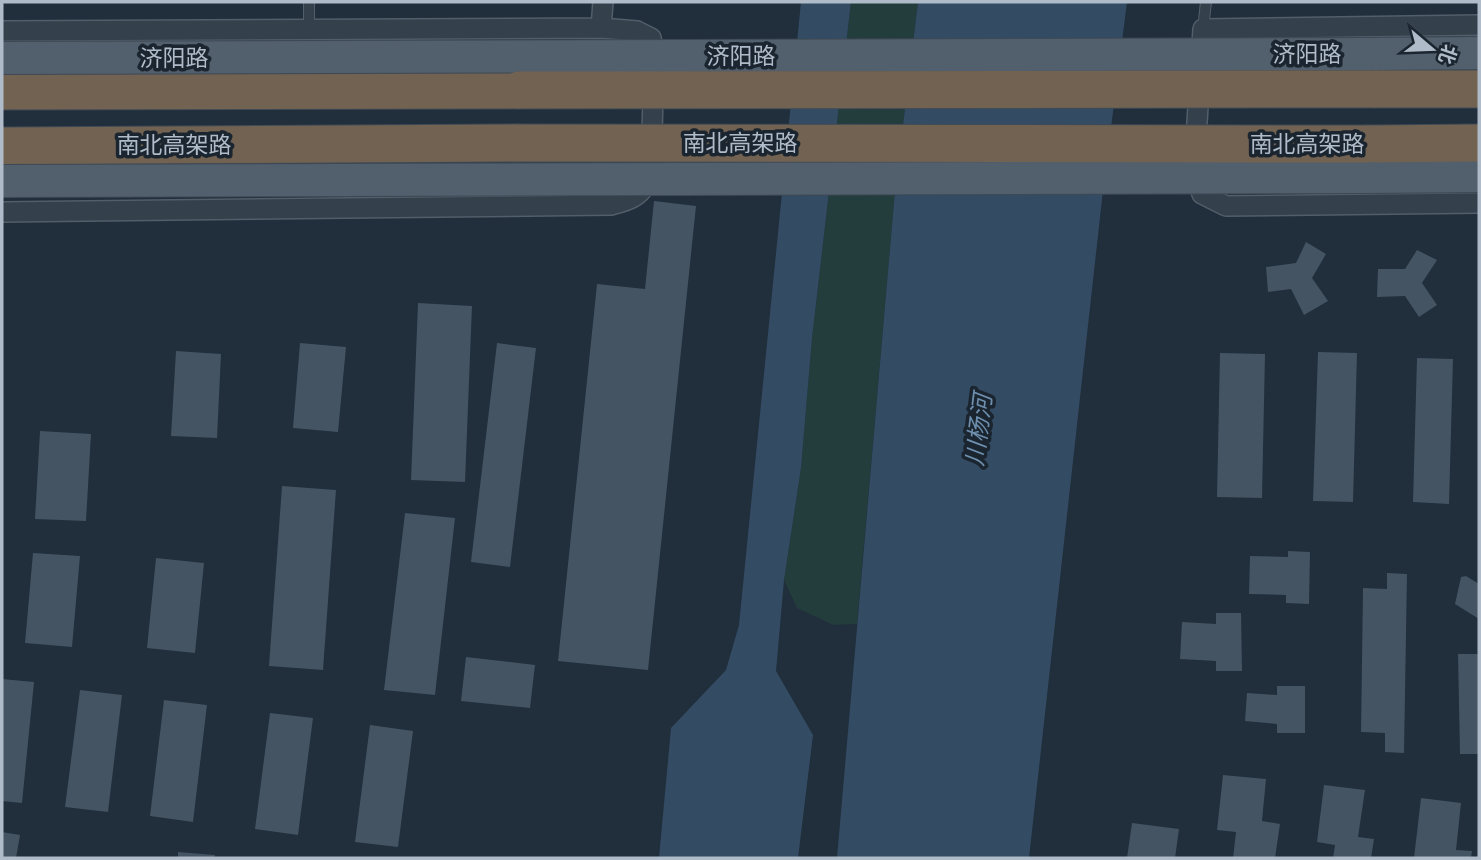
<svg xmlns="http://www.w3.org/2000/svg" width="1481" height="860" viewBox="0 0 1481 860" font-family="'Fira Sans Condensed','Noto Sans SC',sans-serif">
	<style>
		.green { fill: #233c3c }
		.water { fill: #334c64 }
		.building { fill: #445463 }
		.lines { fill: none; stroke-linecap: round; stroke-linejoin: round }
		.lane-casing { stroke: #525e69; stroke-width: 12 }
		.street-casing { stroke: #525e69; stroke-width: 22 }
		.primary-casing { stroke: #3e4955; stroke-width: 34 }
		.highway-casing { stroke: #3f4b56; stroke-width: 39 }
		.lane { stroke: #34404c; stroke-width: 10 }
		.street { stroke: #34404c; stroke-width: 19 }
		.primary { stroke: #525f6c; stroke-width: 32 }
		.highway { stroke: #726251; stroke-width: 37 }
		.primary-bridge-casing { stroke: #3e4955; stroke-width: 34; stroke-linecap: butt }
		.highway-bridge-casing { stroke: #3f4b56; stroke-width: 39; stroke-linecap: butt }
		.primary-bridge { stroke: #525f6c; stroke-width: 32 }
		.highway-bridge { stroke: #726251; stroke-width: 37 }
		.labels { text-anchor: middle; dominant-baseline: central; stroke-width: 7; stroke-linejoin: round; paint-order: stroke }
		.street-label { font-size: 23px; fill: #afbbc8; stroke: #1a2530 }
		.water-label { font-size: 24px; font-style: italic; fill: #6e8fad; stroke: #1a2530 }
	</style>
	<rect width="100%" height="100%" fill="#212e3b"/>
	<!-- green -->
	<path class="green" d="M851,2H918L895,191L857,624L833,625L797,608L784,580L801,468L812,338Z"/>
	<!-- water -->
	<path class="water" d="M801,2H851L812,338L801,468L784,580L776,671L813,735L798,858H659L671,728L726,670L739,625Z
		M918,2H1127L1103,190L1029,858H837L895,191Z"/>
	<!-- building -->
	<path class="building" d="M654,201L696,206L648,670L558,661L597,284L645,289Z
		M1306,242L1326,254L1312,278L1328,301L1304,315L1291,289L1268,292L1266,267L1296,263Z
		M1417,250L1437,260L1422,283L1437,305L1419,317L1405,296L1377,297L1378,269H1405Z
		M418,303L472,306L465,482L411,480Z
		M300,343L346,347L338,432L293,428Z
		M497,343L536,348L510,567L471,562Z
		M176,351L221,354L217,438L171,436Z
		M1318,352L1357,353L1353,502L1313,501Z
		M1220,353L1265,354L1262,498L1217,497Z
		M1417,358L1453,359L1449,504L1413,502Z
		M40,431L91,434L86,521L35,519Z
		M282,486L336,490L323,670L269,666Z
		M405,513L455,518L435,695L384,690Z
		M1288,551L1310,552L1309,604L1286,603V595L1249,594L1250,556L1288,557Z
		M33,553L80,556L72,647L25,643Z
		M156,558L204,563L195,653L147,648Z
		M1387,573L1407,574L1404,753L1385,752V733L1361,732L1363,588L1387,589Z
		M1466,576L1479,584V619L1455,604L1461,577Z
		M1216,613H1241L1242,671H1216V661L1180,659L1182,622L1216,624Z
		M1458,654H1479V754H1460Z
		M466,657L535,665L530,708L461,701Z
		M2,679L34,682L22,803L2,801Z
		M1277,686H1305V733H1277V724L1245,721L1247,693L1277,695Z
		M80,690L122,695L108,812L65,807Z
		M164,700L207,705L193,822L150,816Z
		M270,713L313,718L298,835L255,829Z
		M370,725L413,731L398,847L355,842Z
		M1223,775L1266,779L1262,821L1280,824L1275,858H1233L1236,832L1217,830Z
		M1324,785L1365,790L1358,837L1374,839L1371,858H1333L1335,845L1317,842Z
		M1421,798L1461,803L1456,850L1472,851L1471,858H1414Z
		M1132,823L1179,829L1175,858H1127Z
		M2,832L20,835L16,858H2Z
		M178,852L215,855L214,858H178Z"/>
	<g class="lines">
		<defs>
			<path id="lane" d="M1203,29L1206,2
				M309,30V2"/>
			<path id="street" d="M1479,25L1203,29L1194,169L1202,194L1226,206L1479,203
				M601,28L603,2
				M2,31L601,28L637,31L651,38L654,53L651,175C642,195 633,200 611,205L2,212"/>
			<path id="primary" d="M1370,54L1479,53
				M1367,177L1479,176"/>
			<path id="highway" d="M1374,89H1479
				M2,91L519,90
				M1368,144L1479,143
				M2,146L515,143"/>
		</defs>
		<!-- lane casing -->
		<use href="#lane" class="lane-casing"/>
		<!-- street casing -->
		<use href="#street" class="street-casing"/>
		<!-- primary casing -->
		<use href="#primary" class="primary-casing"/>
		<!-- highway casing -->
		<use href="#highway" class="highway-casing"/>
		<!-- lane -->
		<use href="#lane" class="lane"/>
		<!-- street -->
		<use href="#street" class="street"/>
		<!-- primary -->
		<use href="#primary" class="primary"/>
		<!-- highway -->
		<use href="#highway" class="highway"/>
		<defs>
			<path id="primary-bridge" d="M2,58L1370,54
				M2,181L1367,177"/>
			<path id="highway-bridge" d="M519,90L1374,89
				M515,143L1368,144"/>
		</defs>
		<!-- primary-bridge casing -->
		<use href="#primary-bridge" class="primary-bridge-casing"/>
		<!-- highway-bridge casing -->
		<use href="#highway-bridge" class="highway-bridge-casing"/>
		<!-- primary-bridge -->
		<use href="#primary-bridge" class="primary-bridge"/>
		<!-- highway-bridge -->
		<use href="#highway-bridge" class="highway-bridge"/>
	</g>
	<g class="labels">
		<!-- street labels -->
		<g class="street-label">
			<text x="1307" y="54">济阳路</text>
			<text x="741" y="56">济阳路</text>
			<text x="174" y="58">济阳路</text>
			<text x="740" y="143">南北高架路</text>
			<text x="1307" y="144">南北高架路</text>
			<text x="174" y="145">南北高架路</text>
		</g>
		<!-- water labels -->
		<g class="water-label">
			<text transform="translate(979 430) rotate(-83)">川杨河</text>
		</g>
	</g>
	<!-- border -->
	<rect width="1481" height="860" fill="none" stroke="#afbbc8" stroke-width="7"/>
	<!-- north arrow -->
	<g transform="translate(1432 49) rotate(109)" stroke="#1a2530" stroke-width="5" paint-order="stroke">
	<path d="M0-5L12 26L0 18L-12 26Z" fill="#afbbc8"/>
	<text y="-10" font-size="19" font-weight="bold" text-anchor="middle" fill="#afbbc8">北</text>
	</g>
</svg>
